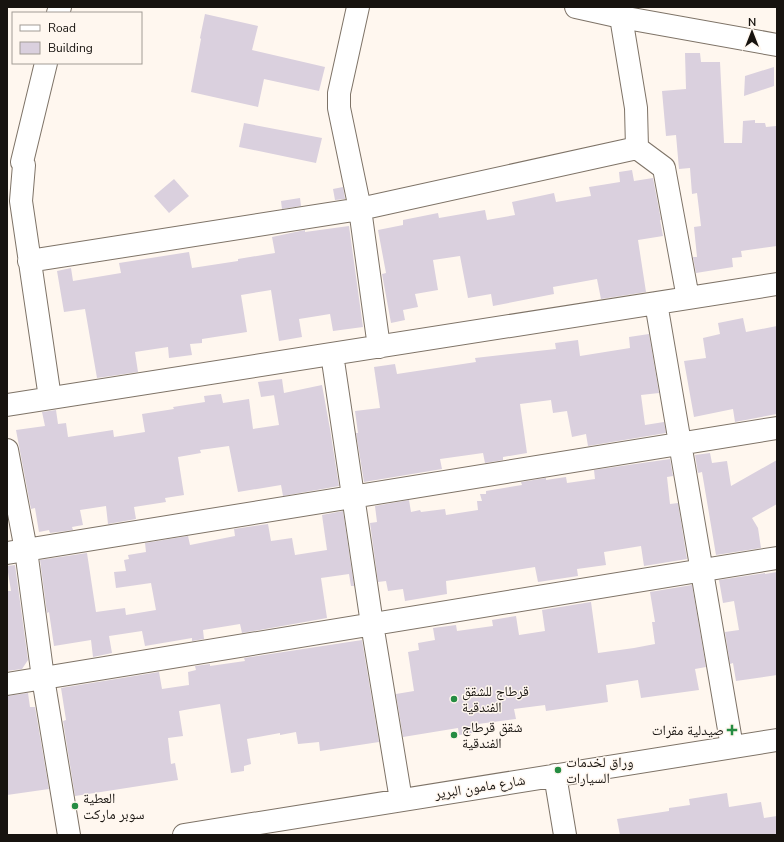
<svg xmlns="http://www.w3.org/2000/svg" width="784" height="842" viewBox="0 0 784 842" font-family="'Nunito Sans','Noto Naskh Arabic',sans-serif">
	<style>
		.building { fill: #dad0de }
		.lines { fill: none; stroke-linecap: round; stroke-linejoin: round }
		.minor-casing { stroke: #7e7367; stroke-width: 24 }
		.minor { stroke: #fff; stroke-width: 22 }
		.poi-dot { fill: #258c42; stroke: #fff7ef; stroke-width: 1.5 }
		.labels { text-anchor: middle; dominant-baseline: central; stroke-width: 3; stroke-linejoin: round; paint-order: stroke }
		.poi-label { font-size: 14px; fill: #17130f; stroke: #fff7ef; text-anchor: start }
		.street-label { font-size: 14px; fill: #17130f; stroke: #fff7ef }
	</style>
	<rect width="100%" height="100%" fill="#fff7ef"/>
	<!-- building -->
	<path class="building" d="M205,14L258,26L252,50L325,67L319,91L264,79L258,107L191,92L201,39L200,38Z
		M685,53H700L701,62H720L724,143H742L743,121L755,120V123H765L766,127L776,126L777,135V246L741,251L742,257L732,258L733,267L696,273L693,257H697L694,227L701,226L697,193L692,194L690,168L679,169L676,135L666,136L662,91L686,89Z
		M774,67V86L744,96L745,76Z
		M244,123L322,138L316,163L239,147Z
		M632,170L634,181L653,178L661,220H660L663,236L638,240L646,292L601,299L597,279L553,287L554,294L493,306L491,294L468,298L460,256L433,260L438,290L415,294L418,307L403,310L405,320L391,323L382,274L386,273L378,230L403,225V220L438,213L439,218L485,210L487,220L515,215L512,202L554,193L556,202L591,196L589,187L620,182L619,172Z
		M174,179L189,196L169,213L154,196Z
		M343,187L345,199L335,200L333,189Z
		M300,198L301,206L282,209L281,201Z
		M349,226L363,327L333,331L330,314L299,319L302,337L279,341L271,290L241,295L247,332L202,339V343L190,344L192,355L169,358L168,347L135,352L138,372L97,378L85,309L64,312L57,271L71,268L73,281L121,273L119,263L189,252L192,268L238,261V259L275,253L272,237L305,230V232Z
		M743,318L746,332L777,326V414L735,422L733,409L694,417L684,361L706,358L703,338L720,334L718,323Z
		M649,334L659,393L641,395L645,425L664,422L666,433L588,446L586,434L572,437L567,411L553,413L551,400L520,404L527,453L503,457V460L485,463L483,453L440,459L442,469L364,482L356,433H358L355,411L380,408L374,367L395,364L397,374L476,362L475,358L556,349L555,343L578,340L580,356L630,348L629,337Z
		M282,379L284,393L322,385L330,429L339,486L283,496L281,485L238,492L229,446L200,450L201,453L178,457L184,495L165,498L166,502L134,507L136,519L108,524L106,506L80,510L83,525L72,527L73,530L50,533L49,530L39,532L35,508L31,509L16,430L45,426L42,412L56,410L58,424L66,423L68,437L113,430L114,437L145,432L142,414L174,409L173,407L205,402L204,396L221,394L223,403L249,399L253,429L279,425L274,395H275L261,397L258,382Z
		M710,453L712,463L727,461L731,486L777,460V504L752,518L758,528L761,548L716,555L702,472L698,473L695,455Z
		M670,459L673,476L667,477L670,504L678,503L687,559L644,566L641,546L604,552L606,565L577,569L578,576L538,582L535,567L446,581L447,594L405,601L403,589L388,591L386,581L378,582L370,523L377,522L375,506L409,500L411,512L420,510L421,512L445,509L446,515L478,510L477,501H482L480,494H486V491L522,485L521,482L546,478V480L566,477L567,483L595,479L594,470Z
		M343,511L354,586H351L349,574L321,578L327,618L242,633L240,624L203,630L204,639L192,641V638L145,646L142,631L109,636L112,653L93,657L91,640L54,646L49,612L47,613L40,560L87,553L96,612L125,608L126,615L156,610L151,583L116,588L114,572L126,571L124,560L129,559L128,555L146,552L145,543L188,536L190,545L235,536L234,529L268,524L271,541L292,538L295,555L327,550L322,515Z
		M15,565L28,660L22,669L7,671V591H11L7,566Z
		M777,572V675L736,681L733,663L730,664L725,632L739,630L734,601L723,603L719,580L765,573V574Z
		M692,585L706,667L695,669L699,690L641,698L638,680L606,685L608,702L546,711L545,705L514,709L516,719L478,724L479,732L459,735L458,728L403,737L396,694L414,691L408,652L419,650L418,643L435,640L433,628L456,625L457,631L493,626L492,620L516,616L519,635L545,631L542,610L591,602L598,653L634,648L655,644L652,622H655L650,592Z
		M362,640L379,742L320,751L319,742L298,744L296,732L280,735V733L247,739L251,764L244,766V771L231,773L220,704L190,709L179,711L183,736L168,738L171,764L175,763L178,780L75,796L63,721L66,720L61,688L159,672L162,689L189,685L188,672L196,670L195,666L210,664V666L245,661L244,658Z
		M28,693L30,707H35L49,789L7,795V696Z
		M727,793L729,807L761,802L764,818L777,816V835H620L617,819L669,811V808L690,805L689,799Z"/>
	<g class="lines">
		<defs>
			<path id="minor" d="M358,7L339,93V108L360,209L379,347
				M576,7L621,17L777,45
				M58,13L60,7
				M621,17L636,108L637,148L664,168L688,298
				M46,63L22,162L24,165L21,201L50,398
				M29,261L360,209L637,148
				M656,303L732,747
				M332,354L372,624L401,800
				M7,405L777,284
				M7,450L26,550L43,678L69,835
				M7,553L777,428
				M7,684L777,558
				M555,775L565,835
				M184,835L777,740"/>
		</defs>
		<!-- minor casing -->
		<use href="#minor" class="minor-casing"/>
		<!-- minor -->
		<use href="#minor" class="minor"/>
	</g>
	<!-- markers -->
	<g class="poi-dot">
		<circle cx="454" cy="699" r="4"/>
		<path d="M730 724h4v4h4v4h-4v4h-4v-4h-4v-4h4z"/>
		<circle cx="454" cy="735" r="4"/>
		<circle cx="558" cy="770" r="4"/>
		<circle cx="75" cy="806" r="4"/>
	</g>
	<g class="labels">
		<!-- poi labels -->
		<g class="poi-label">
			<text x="462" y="691">قرطاج للشقق<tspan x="462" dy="16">الفندقية</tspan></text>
			<text x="462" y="727">شقق قرطاج<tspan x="462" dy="16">الفندقية</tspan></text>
			<text x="724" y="730" text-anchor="end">صيدلية مقرات</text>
			<text x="566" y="762">وراق لخدمات<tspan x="566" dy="16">السيارات</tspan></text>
			<text x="83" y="798">العطية<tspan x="83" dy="16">سوبر ماركت</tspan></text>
		</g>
		<!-- street labels -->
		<g class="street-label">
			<text transform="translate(480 787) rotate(-9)">شارع مامون البرير</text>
		</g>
	</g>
	<!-- border -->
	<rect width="784" height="842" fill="none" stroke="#17130f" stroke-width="16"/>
	<!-- legend -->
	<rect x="12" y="12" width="130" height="52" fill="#fff7ef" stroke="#a29c95"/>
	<rect x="20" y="25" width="20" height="6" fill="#ffffff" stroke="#a29c95"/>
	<text x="48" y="32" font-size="12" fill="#17130f">Road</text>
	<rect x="20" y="42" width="20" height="12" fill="#dad0de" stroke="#a29c95"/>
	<text x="48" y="52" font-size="12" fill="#17130f">Building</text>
	<!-- north arrow -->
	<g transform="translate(752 32)" stroke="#fff7ef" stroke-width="3" paint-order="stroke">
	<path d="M0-3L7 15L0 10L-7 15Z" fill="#17130f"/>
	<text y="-6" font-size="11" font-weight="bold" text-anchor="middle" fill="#17130f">N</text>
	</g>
</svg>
